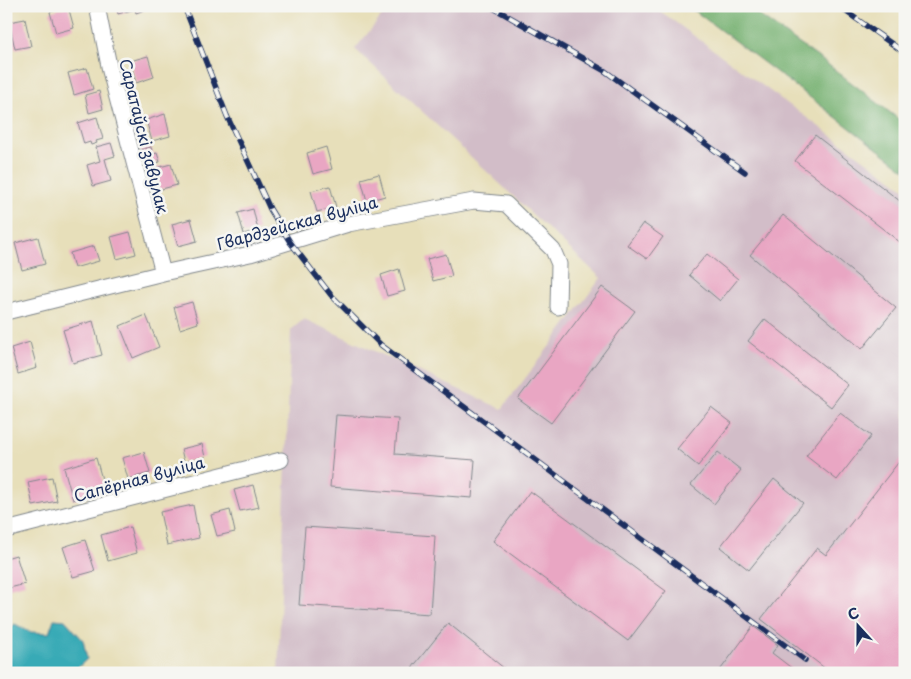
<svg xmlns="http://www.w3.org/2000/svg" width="911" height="679" viewBox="0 0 911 679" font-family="'Playpen Sans',sans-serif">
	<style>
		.industrial { fill: #d2bdc8 }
		.forest { fill: #74b06f; stroke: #487066 }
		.water { fill: #39aab6; stroke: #2a6c8a }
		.building { fill: #e9a6c3 }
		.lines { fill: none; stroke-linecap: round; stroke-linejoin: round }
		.minor-casing { stroke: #81878c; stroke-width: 17 }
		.minor { stroke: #fff; stroke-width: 15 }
		.rail-casing { stroke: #1b2f5e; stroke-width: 5.5 }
		.rail { stroke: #f6f6f2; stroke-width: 4; stroke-dasharray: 11; stroke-linecap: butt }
		.labels { text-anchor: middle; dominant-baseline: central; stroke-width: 5; stroke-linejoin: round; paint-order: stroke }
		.street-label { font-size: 16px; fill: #1b2f5e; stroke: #f6f6f2 }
	</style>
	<rect width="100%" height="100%" fill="#f6f6f2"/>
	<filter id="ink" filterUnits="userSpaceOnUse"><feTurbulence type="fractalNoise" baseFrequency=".02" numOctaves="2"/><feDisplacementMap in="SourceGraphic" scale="10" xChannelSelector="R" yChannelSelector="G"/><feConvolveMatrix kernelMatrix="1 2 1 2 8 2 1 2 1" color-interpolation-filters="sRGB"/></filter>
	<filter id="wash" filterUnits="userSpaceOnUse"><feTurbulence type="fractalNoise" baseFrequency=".0096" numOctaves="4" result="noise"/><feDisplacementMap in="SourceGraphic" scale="20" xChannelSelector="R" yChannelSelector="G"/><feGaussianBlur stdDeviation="1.12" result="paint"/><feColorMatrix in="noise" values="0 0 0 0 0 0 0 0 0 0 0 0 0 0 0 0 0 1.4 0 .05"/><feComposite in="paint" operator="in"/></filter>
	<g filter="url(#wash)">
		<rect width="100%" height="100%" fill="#e7dfba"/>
		<!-- industrial -->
		<path class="industrial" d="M390,6H653L905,189V673H278L291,330L304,319L502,409L601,278L355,49Z"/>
		<!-- forest -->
		<path class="forest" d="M688,6H746L826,63L905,124V170L803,92Z"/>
		<!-- water -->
		<path class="water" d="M54,619L65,620L83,640L87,659L72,673H6V630L15,624L30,632L49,633Z"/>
		<g id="blocks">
			<!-- building -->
			<path class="building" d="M68,6L74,28L56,33L50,12Z
				M116,6H143L144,10L136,13L135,9L118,14Z
				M25,19L31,46L15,49L9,22Z
				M148,56L154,77L136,83L130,61Z
				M87,68L93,89L74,95L68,73Z
				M99,91L103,109L89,113L85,95Z
				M165,114L170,136L152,141L146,120Z
				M97,117L103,139L96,141L97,143L91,145L90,142L84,144L78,123Z
				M815,135L905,205V246L795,161Z
				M111,143L115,156L105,159L111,181L93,186L87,165L100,161L96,147Z
				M151,147L153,154L157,153L160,162L146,165L144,156L142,157L140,150Z
				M326,147L332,169L313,174L307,153Z
				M171,164L177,185L158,190L152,169Z
				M379,174L385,196L367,201L361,179Z
				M330,186L336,207L317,212L311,191Z
				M253,209L258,230L244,234L238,213Z
				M783,215L896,308L862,349L750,255Z
				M191,219L197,241L178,246L172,224Z
				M643,223L663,237L647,259L627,245Z
				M130,232L136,254L117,259L111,237Z
				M38,237L45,264L22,270L15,243Z
				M94,246L99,261L74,268L70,253Z
				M446,254L452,276L433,281L427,259Z
				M707,254L738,279L720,301L689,275Z
				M399,269L405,291L387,296L381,275Z
				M602,287L635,311L551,423L518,399Z
				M192,302L198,323L180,329L174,307Z
				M146,315L159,347L133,358L120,326Z
				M765,319L848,385L831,407L748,341Z
				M93,321L102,355L73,363L63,330Z
				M30,342L37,368L18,374L11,348Z
				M711,407L732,423L698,466L677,449Z
				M840,413L871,436L837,480L806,456Z
				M336,415L398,419L395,454L475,460L472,498L330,487Z
				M202,444L205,457L184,462L181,449Z
				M144,452L150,473L128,479L122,458Z
				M718,452L741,470L714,504L691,485Z
				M905,454V673H831L761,619L817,548L826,555Z
				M96,458L105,490L73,500L64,468Z
				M52,477L57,501L33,506L28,482Z
				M774,479L803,503L749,570L720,547Z
				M253,485L259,507L240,511L234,490Z
				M530,491L666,591L628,641L493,541Z
				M193,505L199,538L167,545L160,512Z
				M230,510L235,532L217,536L211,515Z
				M130,527L137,553L108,561L101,535Z
				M305,527L435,536L430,614L299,605Z
				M85,540L95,571L73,577L63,547Z
				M16,555L25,584L6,589V558Z
				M448,623L510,673H408Z
				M753,626L778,645L772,653L798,673H718Z"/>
		</g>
	</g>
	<g filter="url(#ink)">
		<use href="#blocks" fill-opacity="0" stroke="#81878c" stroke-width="1"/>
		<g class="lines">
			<defs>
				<path id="minor" d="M97,6L110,71L163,273
					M6,312L163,273L250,254L348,224L474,201L506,204L553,250L559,264L558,307
					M6,530L281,460"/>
			</defs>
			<!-- minor casing -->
			<use href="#minor" class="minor-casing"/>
			<!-- minor -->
			<use href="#minor" class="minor"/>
			<defs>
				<path id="rail" d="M184,6L227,116L270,209L290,242L331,295L381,345L805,660
					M490,6L605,71L745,172
					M838,6L905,53"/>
			</defs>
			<!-- rail casing -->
			<use href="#rail" class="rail-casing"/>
			<!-- rail -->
			<use href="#rail" class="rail"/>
		</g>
	</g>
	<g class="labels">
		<!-- street labels -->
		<g class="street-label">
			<text transform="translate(145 136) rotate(76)">Саратаўскі завулак</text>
			<text transform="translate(297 222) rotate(-15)">Гвардзейская вуліца</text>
			<text transform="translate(139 478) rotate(-15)">Сапёрная вуліца</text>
		</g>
	</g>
	<!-- margin -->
	<rect width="911" height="679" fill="none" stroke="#f6f6f2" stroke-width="25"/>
	<!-- north arrow -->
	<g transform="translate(858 626) rotate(339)" stroke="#f6f6f2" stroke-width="4" paint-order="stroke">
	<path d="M0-4L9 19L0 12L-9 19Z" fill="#1b2f5e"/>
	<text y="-8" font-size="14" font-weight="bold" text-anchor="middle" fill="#1b2f5e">С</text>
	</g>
</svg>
